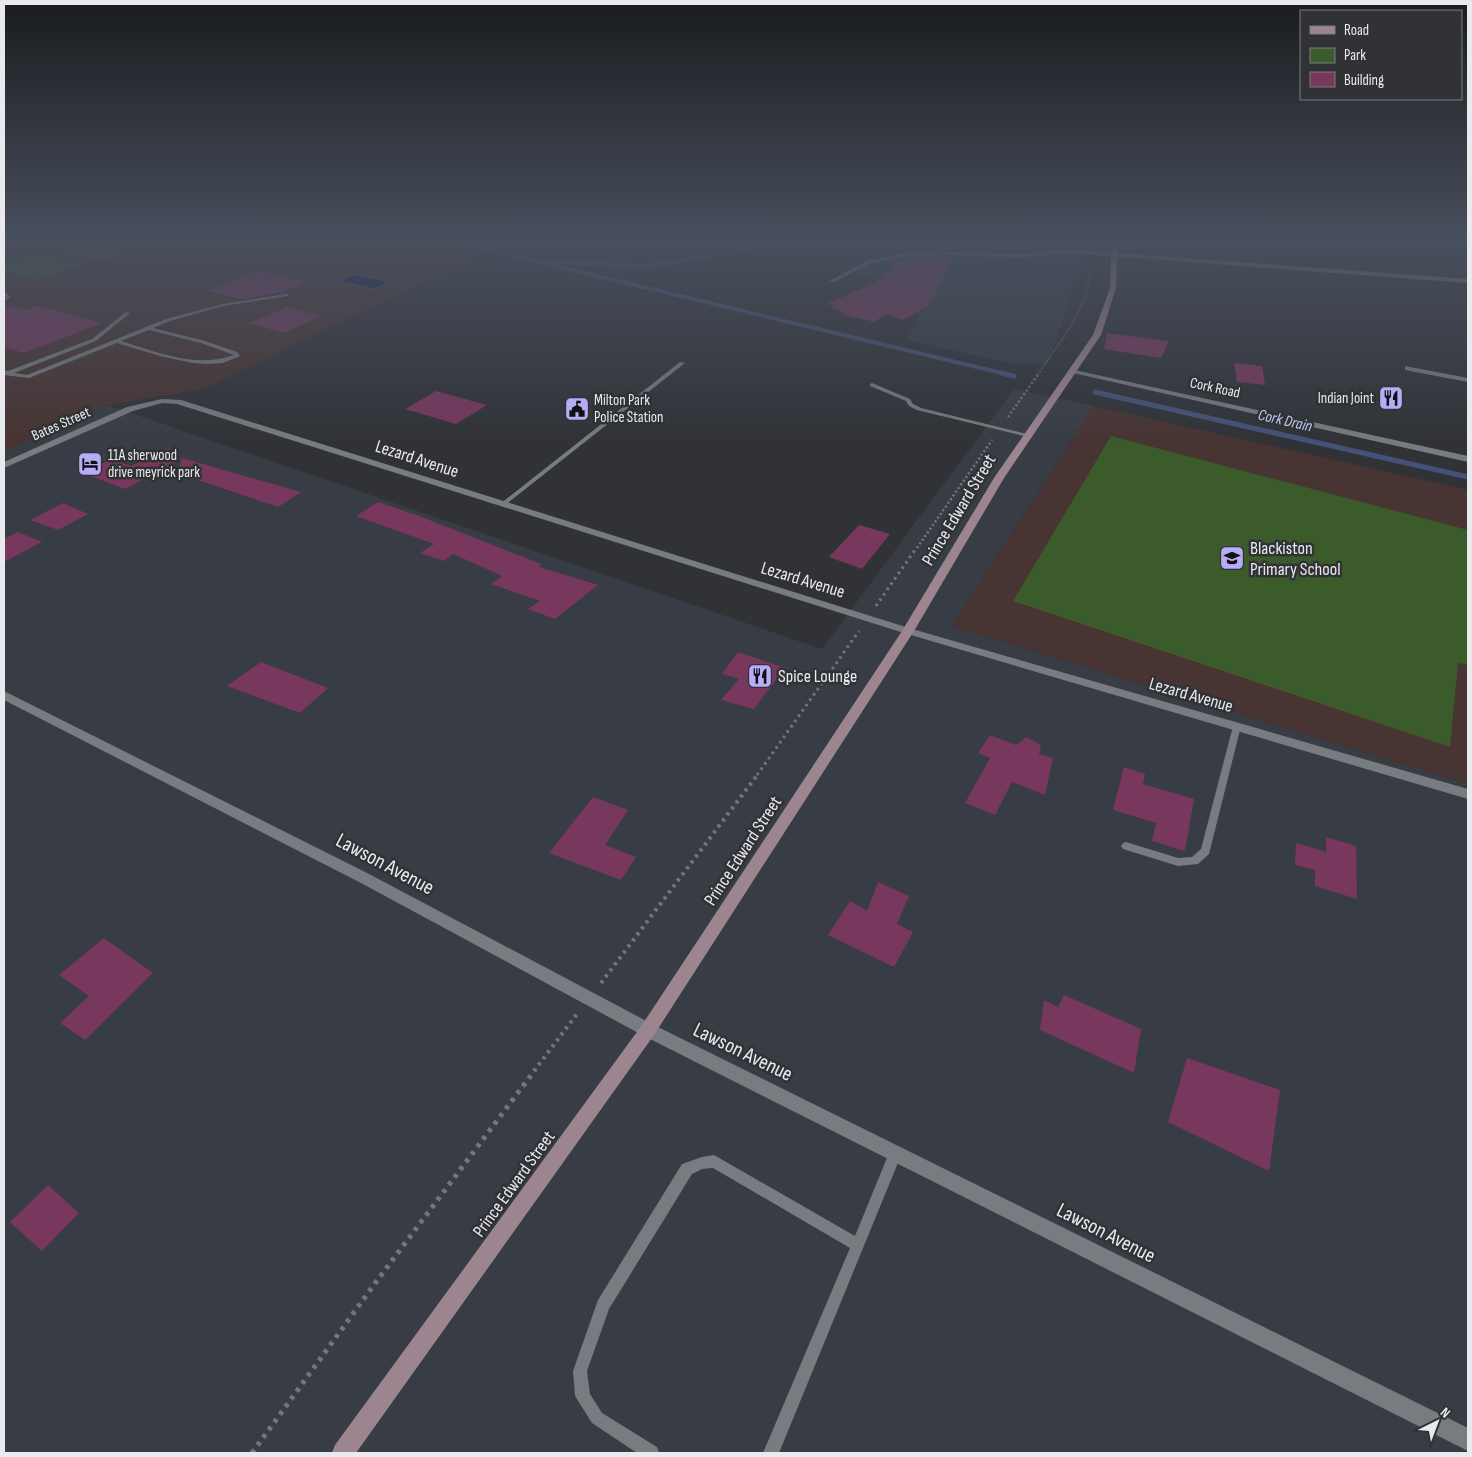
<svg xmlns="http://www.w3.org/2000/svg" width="1472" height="1457" viewBox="0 0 1472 1457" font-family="'Sofia Sans Condensed',sans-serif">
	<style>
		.built { fill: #383d45 }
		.education { fill: #483432 }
		.green { fill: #3b5b2b }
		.water { fill: #001045; stroke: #465177 }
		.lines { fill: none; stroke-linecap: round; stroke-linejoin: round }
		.stream-far1 { stroke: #465177; stroke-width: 4 }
		.stream { stroke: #465177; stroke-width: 5 }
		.building { fill: #78375c }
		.path-far4 { stroke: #747679; stroke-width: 2; stroke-dasharray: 1 2; stroke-linecap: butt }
		.path-far3 { stroke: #747679; stroke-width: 2.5; stroke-dasharray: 2 2.5; stroke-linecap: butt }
		.path-far2 { stroke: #747679; stroke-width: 3; stroke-dasharray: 2.5 4; stroke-linecap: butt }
		.path-far1 { stroke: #747679; stroke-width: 4; stroke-dasharray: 3 4.5; stroke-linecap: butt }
		.path { stroke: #747679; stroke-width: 5; stroke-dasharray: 4 5.5; stroke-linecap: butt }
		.lane { fill: #787b7f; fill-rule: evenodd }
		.street { fill: #787b7f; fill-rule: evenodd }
		.secondary { fill: #9d858f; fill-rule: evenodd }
		.labels { text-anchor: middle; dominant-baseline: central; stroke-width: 5; stroke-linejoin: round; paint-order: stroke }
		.far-street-label { font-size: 15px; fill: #e9eaed; stroke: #303236 }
		.far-poi-label { font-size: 15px; fill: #e9eaed; stroke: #303236; text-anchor: start }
		.far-water-label { font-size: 16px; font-style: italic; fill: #bacef0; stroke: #303236 }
		.street-label { font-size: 18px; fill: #e9eaed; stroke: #303236 }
		.poi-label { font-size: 18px; fill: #e9eaed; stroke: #303236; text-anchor: start }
		.near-street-label { font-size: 21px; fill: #e9eaed; stroke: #303236 }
	</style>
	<rect width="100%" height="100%" fill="#303236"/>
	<!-- built -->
	<path class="built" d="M1082,252L1069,302L1048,364L1018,365L907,340L926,303L916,289L847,272L871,260L949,254Z
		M1014,389L1094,406L952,626L1468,784V1453H4V451L107,405L822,649Z"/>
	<!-- education -->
	<path class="education" d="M4,240H413L480,256L203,389L107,405L4,451Z
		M1094,406L1468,490V784L952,626Z"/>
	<!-- green -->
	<path class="green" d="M62,240H161L98,262L38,248Z
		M35,252L85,264L39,280L4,271V262Z
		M1111,436L1468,530V665L1458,663L1450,747L1013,601Z"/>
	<!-- water -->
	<path class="water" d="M355,274L390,282L374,289L339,281Z"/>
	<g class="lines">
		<!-- stream-far1 -->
		<path class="stream-far1" d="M445,240L539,262
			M535,261L1006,374
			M553,262L648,266L733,252L782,240"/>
		<!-- stream -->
		<path class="stream" d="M1001,373L1014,376
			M1095,392L1468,477"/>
	</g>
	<!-- building -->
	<path class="building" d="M908,240H964L959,250L900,252Z
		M954,257L928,306L903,320L887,314L874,322L841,314L844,312L831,308L835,306L827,304L882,279L895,260Z
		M257,271L306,282L279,293L241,299L207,291Z
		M4,305L25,310L39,306L102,323L24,353L4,347Z
		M287,307L321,316L284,333L249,323Z
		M1107,333L1169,341L1161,358L1104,349Z
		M1234,363L1262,366L1265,385L1237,382Z
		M436,391L443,393L487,405L456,424L405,409Z
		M169,448L176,462L125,489L83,473L112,459L131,466Z
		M182,458L301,492L278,507L177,473Z
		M378,502L419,516L541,564L539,567L598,585L555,619L528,609L540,601L491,584L502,576L453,554L444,561L420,553L434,544L356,516Z
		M63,503L88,514L58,530L30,520Z
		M859,525L890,534L862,569L829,557Z
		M18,532L42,542L4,562V539Z
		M738,652L785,668L754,709L721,700L739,679L722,674Z
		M261,662L328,688L300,713L227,686Z
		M990,735L1016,745L1026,737L1041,745L1039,754L1053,758L1045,795L1012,782L995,815L965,803L990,758L978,753Z
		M1124,767L1145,774L1143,784L1194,799L1185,851L1152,841L1156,823L1113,810Z
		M593,797L628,810L605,845L636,857L621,880L549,853Z
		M1326,837L1356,846L1357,899L1315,886V870L1295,865L1296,843L1326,852Z
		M878,882L909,896L897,924L913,932L894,967L828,935L850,901L867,911Z
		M104,938L153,973L85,1040L60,1023L89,996L59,975Z
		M1064,995L1141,1029L1134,1073L1040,1030L1044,1000L1058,1007Z
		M1187,1058L1280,1090L1269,1171L1168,1122Z
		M48,1185L79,1213L42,1251L10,1222Z"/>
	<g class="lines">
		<!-- path-far4 -->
		<path class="path-far4" d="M1038,374C1062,339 1088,309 1091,265"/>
		<!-- path-far3 -->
		<path class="path-far3" d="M1008,417L1039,373
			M917,548L992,440"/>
		<!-- path-far2 -->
		<path class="path-far2" d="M876,606L917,547
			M757,775L859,631"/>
		<!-- path-far1 -->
		<path class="path-far1" d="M601,983L758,774
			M534,1071L577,1014"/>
		<!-- path -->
		<path class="path" d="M252,1453L376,1282L535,1070"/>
		<!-- lane -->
		<path class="lane" d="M4,291L11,297L4,301V298L6,297L4,294Z
			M286,294H288V296L223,306L170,321L153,328L205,341L237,352L240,356L223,363L208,364L193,363L160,356L117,343L29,378L4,375V370L8,371L92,339L126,312L130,313L96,341L14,373L27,375L166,319L223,304ZM149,330L201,343L234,355C195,369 158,352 121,341Z
			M680,362L685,363L504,506H500V504Z
			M872,383L910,399L913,404L921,408L1031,435L1028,437L917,410L909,406L906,401L870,386V384Z
			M1237,723L1241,726L1209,854L1198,864L1178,866L1123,849L1121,846L1123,843L1126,842L1178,858L1192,857L1201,849L1233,726Z
			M896,1147L901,1148L902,1153L779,1453H763L850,1248L713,1168L702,1169L692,1174L609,1309L587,1371L590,1394L602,1413L657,1447L659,1453H637L592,1423L575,1396L573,1371L598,1300L682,1164L702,1157L714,1155L855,1236L891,1148Z"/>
		<!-- street -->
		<path class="street" d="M1068,249L1468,279V283L1068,253L1021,258L947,255L903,257L871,263L834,282L829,281L867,261L903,253L947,251L1021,254Z
			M1405,366L1468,378V382L1405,370Z
			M1070,369L1468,456V462L1073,373L1069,371Z
			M162,399L181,400L912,629L1468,789V799L904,633L177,404L162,403L133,411L4,468V462L127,407Z
			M4,691L371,875L654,1025L1468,1428V1451L642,1035L361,883L4,700Z"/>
		<!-- secondary -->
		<path class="secondary" d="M1112,240H1118L1116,288L1101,335L1004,478L914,631L654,1035L356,1453H332L335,1445L642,1025L902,631L994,478L1093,335L1110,288Z"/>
	</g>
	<!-- sky -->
	<linearGradient id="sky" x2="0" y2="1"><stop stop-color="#1a1c1e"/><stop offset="0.54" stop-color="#484f5d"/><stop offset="1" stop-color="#484f5d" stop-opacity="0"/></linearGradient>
	<rect width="1472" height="444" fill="url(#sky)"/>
	<!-- icons -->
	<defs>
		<symbol id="restaurant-square" viewBox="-11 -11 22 22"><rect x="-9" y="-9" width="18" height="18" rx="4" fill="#b6acf8" stroke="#303236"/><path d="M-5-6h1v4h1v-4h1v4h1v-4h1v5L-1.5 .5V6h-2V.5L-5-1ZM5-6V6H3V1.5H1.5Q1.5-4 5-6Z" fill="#111"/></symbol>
		<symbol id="civic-square" viewBox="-11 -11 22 22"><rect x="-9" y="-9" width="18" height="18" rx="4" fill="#b6acf8" stroke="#303236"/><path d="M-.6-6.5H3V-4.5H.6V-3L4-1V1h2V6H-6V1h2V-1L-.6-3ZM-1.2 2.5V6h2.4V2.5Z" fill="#111"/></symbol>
		<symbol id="hotel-square" viewBox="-11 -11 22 22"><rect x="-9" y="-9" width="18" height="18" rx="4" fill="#b6acf8" stroke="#303236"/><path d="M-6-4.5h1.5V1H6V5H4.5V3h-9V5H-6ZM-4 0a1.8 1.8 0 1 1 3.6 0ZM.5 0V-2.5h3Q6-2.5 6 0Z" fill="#111"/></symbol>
		<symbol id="school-square" viewBox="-11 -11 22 22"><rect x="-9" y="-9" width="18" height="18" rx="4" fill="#b6acf8" stroke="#303236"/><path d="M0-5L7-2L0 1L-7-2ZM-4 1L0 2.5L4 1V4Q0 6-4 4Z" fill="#111"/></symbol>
	</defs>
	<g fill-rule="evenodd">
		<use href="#restaurant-square" x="1377" y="384" width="28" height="28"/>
		<use href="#civic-square" x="563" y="395" width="28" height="28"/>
		<use href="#hotel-square" x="76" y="450" width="28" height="28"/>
		<use href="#school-square" x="1218" y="544" width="28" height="28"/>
		<use href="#restaurant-square" x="746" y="662" width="28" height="28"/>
	</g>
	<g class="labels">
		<!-- far-street labels -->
		<g class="far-street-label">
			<text transform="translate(1215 388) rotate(12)">Cork Road</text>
			<text transform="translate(61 424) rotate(-24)">Bates Street</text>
		</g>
		<!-- far-poi labels -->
		<g class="far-poi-label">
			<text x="1374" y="398" text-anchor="end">Indian Joint</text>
			<text x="594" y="400">Milton Park<tspan x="594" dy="17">Police Station</tspan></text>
			<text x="108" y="455">11A sherwood<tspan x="108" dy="17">drive meyrick park</tspan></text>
		</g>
		<!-- far-water labels -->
		<g class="far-water-label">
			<text transform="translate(1285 421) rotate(13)">Cork Drain</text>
		</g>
		<!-- street labels -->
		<g class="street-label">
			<text transform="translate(417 459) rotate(18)">Lezard Avenue</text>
			<text transform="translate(959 510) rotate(-59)">Prince Edward Street</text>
			<text transform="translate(803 580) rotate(17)">Lezard Avenue</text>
			<text transform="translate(1191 695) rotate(16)">Lezard Avenue</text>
			<text transform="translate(743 851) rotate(-57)">Prince Edward Street</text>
			<text transform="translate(514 1184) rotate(-54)">Prince Edward Street</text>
		</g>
		<!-- poi labels -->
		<g class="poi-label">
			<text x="1250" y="548">Blackiston<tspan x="1250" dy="21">Primary School</tspan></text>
			<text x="778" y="676">Spice Lounge</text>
		</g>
		<!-- near-street labels -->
		<g class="near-street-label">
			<text transform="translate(385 864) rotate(28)">Lawson Avenue</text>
			<text transform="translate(743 1052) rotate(26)">Lawson Avenue</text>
			<text transform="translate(1106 1233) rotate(27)">Lawson Avenue</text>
		</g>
	</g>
	<!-- border -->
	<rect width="1472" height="1457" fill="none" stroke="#e9eaed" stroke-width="10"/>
	<!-- legend -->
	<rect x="1300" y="10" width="162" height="90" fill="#303236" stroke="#7a7c7f"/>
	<rect x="1310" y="26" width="25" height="8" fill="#9d858f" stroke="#7a7c7f"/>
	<text x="1344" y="35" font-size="15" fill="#e9eaed">Road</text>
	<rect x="1310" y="48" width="25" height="15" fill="#3b5b2b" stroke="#7a7c7f"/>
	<text x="1344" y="60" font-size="15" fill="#e9eaed">Park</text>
	<rect x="1310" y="72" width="25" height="15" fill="#78375c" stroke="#7a7c7f"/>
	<text x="1344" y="85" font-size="15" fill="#e9eaed">Building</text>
	<!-- north arrow -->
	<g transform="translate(1437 1422) rotate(42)" stroke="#303236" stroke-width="4" paint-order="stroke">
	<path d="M0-4L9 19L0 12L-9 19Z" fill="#e9eaed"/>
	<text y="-8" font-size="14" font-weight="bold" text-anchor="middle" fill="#e9eaed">N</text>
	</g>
</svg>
